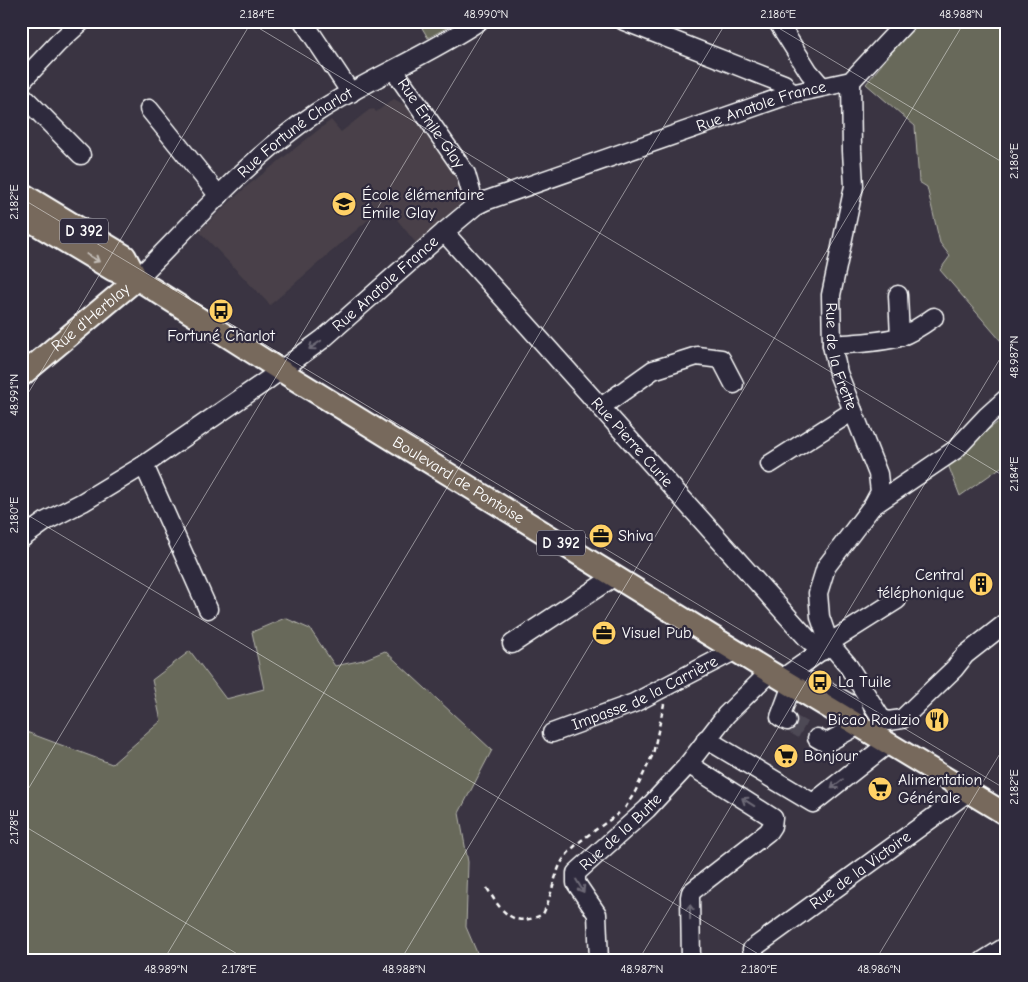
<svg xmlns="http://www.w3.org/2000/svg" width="1028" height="982" viewBox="0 0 1028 982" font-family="'Comic Neue',sans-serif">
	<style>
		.built { fill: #484048 }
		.green { fill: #68695a; stroke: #b4b4ac }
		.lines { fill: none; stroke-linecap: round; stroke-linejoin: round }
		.minor-tunnel { stroke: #4e4855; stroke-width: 18; stroke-dasharray: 18 9; stroke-linecap: butt }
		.minor-casing { stroke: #fff; stroke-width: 21 }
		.major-casing { stroke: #fff; stroke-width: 25 }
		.path { stroke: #fff; stroke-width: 2.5; stroke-dasharray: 5 4; stroke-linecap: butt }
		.minor { stroke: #2f2a3d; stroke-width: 18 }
		.major { stroke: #77695c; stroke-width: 21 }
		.oneway { stroke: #c2bcb6 }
		.oneway2 { stroke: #6d6a77 }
		.ticks { fill: none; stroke: #fff; stroke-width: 1; stroke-opacity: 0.45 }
		.labels { text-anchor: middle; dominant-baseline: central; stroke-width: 4.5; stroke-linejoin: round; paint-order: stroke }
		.shield { fill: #2f2a3d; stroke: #c1bfc5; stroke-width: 1 }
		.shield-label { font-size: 15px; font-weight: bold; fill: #fff }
		.street-label { font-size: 16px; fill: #fff; stroke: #2f2a3d }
		.poi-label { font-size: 16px; fill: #fff; stroke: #2f2a3d; text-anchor: start }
		.neatline { fill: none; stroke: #fff; stroke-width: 2 }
		.ticks-label { font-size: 12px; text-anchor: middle; fill: #fff }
	</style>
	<rect width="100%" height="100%" fill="#3a3442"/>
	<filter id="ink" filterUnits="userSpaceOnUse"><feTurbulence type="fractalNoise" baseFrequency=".02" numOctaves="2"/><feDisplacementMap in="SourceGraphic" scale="10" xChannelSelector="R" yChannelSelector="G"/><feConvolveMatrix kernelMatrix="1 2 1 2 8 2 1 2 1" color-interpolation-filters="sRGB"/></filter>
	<g filter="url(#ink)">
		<!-- built -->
		<path class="built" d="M394,99L405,105L464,189L463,202L416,243L386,206L377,213H376L270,305L199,231L246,187L331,120L341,132L369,110L374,109L376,112Z"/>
		<!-- green -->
		<path class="green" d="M418,21H459L428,38Z
			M917,21H1007V348L940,270L950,256L940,243L927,187L919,182L915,126L866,84L901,40Z
			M1007,415V463L960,496L947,462Z
			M285,618L310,629L335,666L363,660L385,651L492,750L459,813L468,862L466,927L478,955L522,961H21V730L112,764L161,721L152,680L190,651L226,699L264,689L252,632Z"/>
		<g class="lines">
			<!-- minor-tunnel -->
			<path class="minor-tunnel" d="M787,721L817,738"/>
			<defs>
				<g id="minor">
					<path d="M303,21L351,93"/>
					<path d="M624,21L784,84L791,94"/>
					<path d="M777,21L809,72L822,87"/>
					<path id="s1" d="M394,70L466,174L475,206"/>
					<path id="s2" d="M851,81L852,151L854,186L831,295L832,345L838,373L878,474L880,492L873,505L826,567L818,593L820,617L829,643L847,664L881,718L888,721L902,719L954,669L965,655L1007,622"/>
					<path d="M21,82L58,43L82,21"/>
					<path d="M21,94L81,155"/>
					<path d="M149,109L219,196"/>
					<path id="s3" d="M444,232L807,638L822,651"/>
					<path id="s4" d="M137,279C193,223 250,157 316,113C368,79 427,56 479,21"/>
					<path d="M898,295L900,337"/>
					<path d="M832,345C854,343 877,343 899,337C911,333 923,325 934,317"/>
					<path d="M601,407L653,370L697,356L721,359L734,384"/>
					<path d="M770,464L853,411"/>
					<path d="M144,465L208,609"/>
					<path d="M874,505L955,450L987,416L1007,398"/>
					<path id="s5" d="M21,539L46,521L83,502L144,465L266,381L323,339L444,232L475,206L485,201L791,94L851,81L907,21"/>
					<path d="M512,644L615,576"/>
					<path d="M782,679L812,682L852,705L859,725L826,743L817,738"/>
					<path d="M782,679C797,667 816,657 829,643L897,600"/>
					<path d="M787,721L780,717L792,685"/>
					<path id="s6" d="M552,733L634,703L736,650"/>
					<path d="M706,739L813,803L889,743"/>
					<path d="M688,764L773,818L772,826L768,832L691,892L690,897L691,961"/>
					<path id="s7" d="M752,949L968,792"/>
					<path id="s8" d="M599,961L597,914L576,883V873L647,809L686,767L726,715L770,672"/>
					<path d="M983,961L1007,946"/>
				</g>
				<g id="major">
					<path d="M21,193L125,256L137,279"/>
					<path id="s9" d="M21,215L113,270L137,279L291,377L770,672L1007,815"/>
					<path id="s10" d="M21,376L137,279"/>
				</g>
			</defs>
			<!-- minor casing -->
			<use href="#minor" class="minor-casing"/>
			<!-- major casing -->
			<use href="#major" class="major-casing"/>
			<!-- path -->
			<path class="path" d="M625,808L635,792L653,754L664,704
				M487,888C502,913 514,929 543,914C551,898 553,881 560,865C572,842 599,829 619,813"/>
			<!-- minor -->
			<use href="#minor" class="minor"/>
			<!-- major -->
			<use href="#major" class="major"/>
		</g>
		<!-- one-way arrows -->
		<defs><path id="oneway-shaft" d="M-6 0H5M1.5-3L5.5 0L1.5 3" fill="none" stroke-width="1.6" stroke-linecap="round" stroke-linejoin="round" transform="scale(1.25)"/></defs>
		<use class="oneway" href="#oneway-shaft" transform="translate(93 258) rotate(31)"/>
		<g class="oneway2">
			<use href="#oneway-shaft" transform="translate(315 345) rotate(145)"/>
			<use href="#oneway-shaft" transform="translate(837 784) rotate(142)"/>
			<use href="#oneway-shaft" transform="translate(748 802) rotate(-147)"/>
			<use href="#oneway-shaft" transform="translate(580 886) rotate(59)"/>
			<use href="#oneway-shaft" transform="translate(690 912) rotate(-91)"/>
		</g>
	</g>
	<!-- ticks -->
	<path class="ticks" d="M247,21L1007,478M767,21L1007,165M21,198L1007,790M21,405L252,21M21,511L770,961M21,801L490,21M21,824L249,961M163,961L727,21M400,961L965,21M638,961L1007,347M875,961L1007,742"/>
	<!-- icons -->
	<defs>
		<symbol id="school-disc" viewBox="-11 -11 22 22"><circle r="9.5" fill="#ffd166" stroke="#2f2a3d"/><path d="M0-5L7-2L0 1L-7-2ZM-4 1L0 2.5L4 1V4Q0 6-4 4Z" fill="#111"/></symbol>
		<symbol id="bus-disc" viewBox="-11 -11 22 22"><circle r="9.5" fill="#ffd166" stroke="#2f2a3d"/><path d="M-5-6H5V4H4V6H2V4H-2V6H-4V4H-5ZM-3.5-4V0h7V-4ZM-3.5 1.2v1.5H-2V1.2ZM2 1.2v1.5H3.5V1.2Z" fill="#111"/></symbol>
		<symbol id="office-disc" viewBox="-11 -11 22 22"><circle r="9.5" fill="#ffd166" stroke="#2f2a3d"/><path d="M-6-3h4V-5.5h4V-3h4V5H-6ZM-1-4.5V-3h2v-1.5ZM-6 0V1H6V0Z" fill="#111"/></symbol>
		<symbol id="building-disc" viewBox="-11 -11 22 22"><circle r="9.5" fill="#ffd166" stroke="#2f2a3d"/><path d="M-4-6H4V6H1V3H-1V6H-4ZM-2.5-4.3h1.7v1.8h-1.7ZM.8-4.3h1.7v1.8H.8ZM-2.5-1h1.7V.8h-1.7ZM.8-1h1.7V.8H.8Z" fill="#111"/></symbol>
		<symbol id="restaurant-disc" viewBox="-11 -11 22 22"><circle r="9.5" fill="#ffd166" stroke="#2f2a3d"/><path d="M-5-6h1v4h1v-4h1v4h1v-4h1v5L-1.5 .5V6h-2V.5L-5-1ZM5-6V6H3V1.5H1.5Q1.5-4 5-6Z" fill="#111"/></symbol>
		<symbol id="supermarket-disc" viewBox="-11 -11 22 22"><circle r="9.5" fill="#ffd166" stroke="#2f2a3d"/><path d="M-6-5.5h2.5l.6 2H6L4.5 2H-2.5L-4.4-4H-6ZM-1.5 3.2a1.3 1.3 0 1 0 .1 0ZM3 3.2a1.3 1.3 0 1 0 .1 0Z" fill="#111"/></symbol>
	</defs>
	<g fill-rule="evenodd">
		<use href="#school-disc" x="330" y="190" width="28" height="28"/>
		<use href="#bus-disc" x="207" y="297" width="28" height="28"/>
		<use href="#office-disc" x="587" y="522" width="28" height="28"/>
		<use href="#building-disc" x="967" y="570" width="28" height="28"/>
		<use href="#office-disc" x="590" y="619" width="28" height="28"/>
		<use href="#bus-disc" x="806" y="668" width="28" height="28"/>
		<use href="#restaurant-disc" x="923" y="706" width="28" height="28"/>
		<use href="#supermarket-disc" x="772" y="742" width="28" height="28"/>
		<use href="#supermarket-disc" x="866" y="775" width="28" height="28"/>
	</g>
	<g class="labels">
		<!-- shield labels -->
		<g class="shield">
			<rect x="60" y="218.5" width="48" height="25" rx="4"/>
			<rect x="537" y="530.5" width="48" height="25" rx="4"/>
		</g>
		<g class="shield-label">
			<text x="84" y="231">D 392</text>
			<text x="561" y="543">D 392</text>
		</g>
		<!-- street labels -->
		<g class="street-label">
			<text stroke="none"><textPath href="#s5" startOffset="868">Rue Anatole France</textPath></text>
			<text stroke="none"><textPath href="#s1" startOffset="65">Rue Émile Glay</textPath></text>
			<text stroke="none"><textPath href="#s4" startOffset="216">Rue Fortuné Charlot</textPath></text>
			<text stroke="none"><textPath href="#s5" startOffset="446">Rue Anatole France</textPath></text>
			<text stroke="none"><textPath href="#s10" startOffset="91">Rue d'Herblay</textPath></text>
			<text stroke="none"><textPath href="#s2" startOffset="279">Rue de la Frette</textPath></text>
			<text stroke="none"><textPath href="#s3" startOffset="282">Rue Pierre Curie</textPath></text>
			<text stroke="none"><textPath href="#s9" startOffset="512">Boulevard de Pontoise</textPath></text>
			<text stroke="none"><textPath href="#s6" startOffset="101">Impasse de la Carrière</textPath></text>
			<text stroke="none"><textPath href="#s8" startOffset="155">Rue de la Butte</textPath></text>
			<text stroke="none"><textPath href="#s7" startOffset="134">Rue de la Victoire</textPath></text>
		</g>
		<!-- poi labels -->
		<g class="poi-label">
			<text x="362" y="195">École élémentaire<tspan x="362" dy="18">Émile Glay</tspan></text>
			<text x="221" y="336" text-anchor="middle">Fortuné Charlot</text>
			<text x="618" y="536">Shiva</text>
			<text x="964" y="575" text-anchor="end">Central<tspan x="964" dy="18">téléphonique</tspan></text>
			<text x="622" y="633">Visuel Pub</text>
			<text x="838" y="682">La Tuile</text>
			<text x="920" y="720" text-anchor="end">Bicao Rodizio</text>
			<text x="804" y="756">Bonjour</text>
			<text x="898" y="780">Alimentation<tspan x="898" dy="18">Générale</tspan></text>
		</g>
	</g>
	<!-- margin -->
	<rect width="1028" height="982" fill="none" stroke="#2f2a3d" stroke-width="55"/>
	<rect x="28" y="28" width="972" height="926" class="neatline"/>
	<g class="ticks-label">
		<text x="257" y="18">2.184°E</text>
		<text x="486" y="18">48.990°N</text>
		<text x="778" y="18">2.186°E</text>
		<text x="961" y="18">48.988°N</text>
		<text transform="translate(1014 161) rotate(-90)" y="4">2.186°E</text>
		<text transform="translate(14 202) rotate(-90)" y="4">2.182°E</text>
		<text transform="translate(1014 357) rotate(-90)" y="4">48.987°N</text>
		<text transform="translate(14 395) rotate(-90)" y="4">48.991°N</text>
		<text transform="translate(1014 474) rotate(-90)" y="4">2.184°E</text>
		<text transform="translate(14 515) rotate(-90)" y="4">2.180°E</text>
		<text transform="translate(1014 787) rotate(-90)" y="4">2.182°E</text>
		<text transform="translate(14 827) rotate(-90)" y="4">2.178°E</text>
		<text x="166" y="973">48.989°N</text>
		<text x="239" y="973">2.178°E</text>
		<text x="404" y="973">48.988°N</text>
		<text x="642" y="973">48.987°N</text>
		<text x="759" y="973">2.180°E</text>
		<text x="879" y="973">48.986°N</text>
	</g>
</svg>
